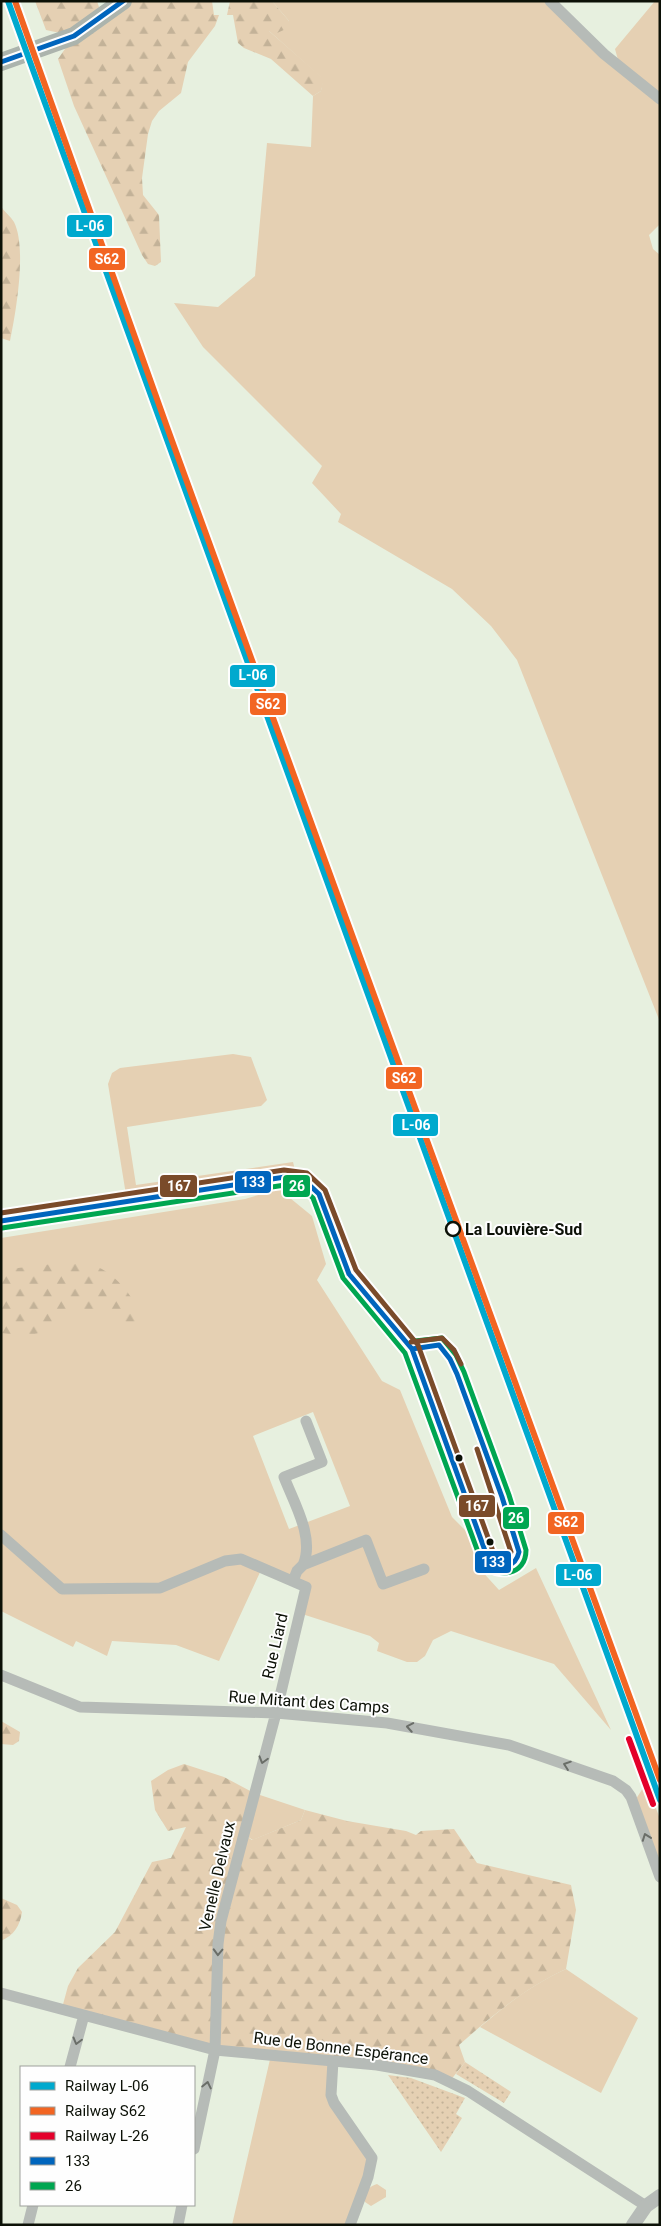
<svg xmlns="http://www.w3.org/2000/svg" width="661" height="2226" viewBox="0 0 661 2226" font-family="Roboto,sans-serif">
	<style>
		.grass { fill: #e5d0b3; fill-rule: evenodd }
		.forest { fill: url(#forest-firs) }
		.park { fill: url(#park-dots) }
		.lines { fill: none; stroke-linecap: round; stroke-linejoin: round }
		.minor { stroke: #b6bbb7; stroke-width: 11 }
		.tertiary { stroke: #b6bbb7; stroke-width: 14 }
		.primary { stroke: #acb4ad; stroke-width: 18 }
		.bus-1-casing { stroke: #fefefe; stroke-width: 9 }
		.bus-2-casing { stroke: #fefefe; stroke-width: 9 }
		.bus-3-casing { stroke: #fefefe; stroke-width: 9 }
		.bus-1 { stroke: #0065bd; stroke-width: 5 }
		.bus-2 { stroke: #00a651; stroke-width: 5 }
		.bus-3 { stroke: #7a4b2a; stroke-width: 5 }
		.rail-1-casing { stroke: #fefefe; stroke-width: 10 }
		.rail-2-casing { stroke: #fefefe; stroke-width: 10 }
		.rail-3-casing { stroke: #fefefe; stroke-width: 10 }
		.rail-1 { stroke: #00a9ce; stroke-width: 6 }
		.rail-2 { stroke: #f26522; stroke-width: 6 }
		.rail-3 { stroke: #e4002b; stroke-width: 6 }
		.oneway { stroke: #6a6e68 }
		.stop-dot { fill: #fefefe; stroke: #0c1107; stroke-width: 2.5 }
		.bus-dot { fill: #0c1107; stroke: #fefefe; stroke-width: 2 }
		.labels { text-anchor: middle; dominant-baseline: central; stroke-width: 4; stroke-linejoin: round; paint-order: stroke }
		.stop-label { font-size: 16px; font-weight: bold; fill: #0c1107; stroke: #fefefe; text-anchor: start }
		.street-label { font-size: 16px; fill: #0c1107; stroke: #fefefe }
		.line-badge { stroke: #fefefe; stroke-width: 2 }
		.badge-label { font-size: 14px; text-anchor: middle; font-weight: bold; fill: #fff }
	</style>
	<defs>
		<pattern id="forest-firs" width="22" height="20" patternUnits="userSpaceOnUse" patternTransform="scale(1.25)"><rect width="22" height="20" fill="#e5d0b3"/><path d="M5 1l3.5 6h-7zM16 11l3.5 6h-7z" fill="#c3b298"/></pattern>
		<pattern id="park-dots" width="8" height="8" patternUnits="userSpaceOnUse" patternTransform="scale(1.25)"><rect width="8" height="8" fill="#e5d0b3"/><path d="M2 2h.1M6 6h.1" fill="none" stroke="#c3b298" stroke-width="1.8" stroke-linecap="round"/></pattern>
	</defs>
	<rect width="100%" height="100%" fill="#e7f0df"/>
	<!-- grass -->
	<path class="grass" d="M272,1H550L620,67L615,49L655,1H660V224L649,235L653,249L660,255V1022L517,660L491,626L452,589L338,522L341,514L312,483L322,466L203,347L174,303L218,307L255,276L267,143L311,147L313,96L321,91L323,79L268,30L289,21Z
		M233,1054L251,1057L267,1100L261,1106L127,1127L136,1185L293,1162L297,1178L127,1201L108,1084L112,1073L120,1068Z
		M279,1189L312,1216L326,1264L317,1280L382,1381L400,1390L452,1517L471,1536L479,1568L499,1590L536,1568L611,1730L554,1664L451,1631L433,1640L425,1656L417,1662H407L377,1651L379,1643L370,1636L299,1613L305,1587L262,1568L219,1661L176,1645L112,1641L107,1656L76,1641L73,1647L1,1611V1238L245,1199ZM313,1412L350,1506L289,1529L253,1436Z
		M648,1787L660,1819V1873L634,1802L643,1788Z
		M254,1793L305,1810L301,1820L253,1840L243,1834Z
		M566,1969L638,2018L601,2093L480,2027C508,2003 533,1984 566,1969Z
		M271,2055L333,2061L331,2095L372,2158L350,2225H232Z
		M377,2184L386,2190V2197L371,2206L365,2202C363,2193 368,2187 377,2184Z"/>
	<!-- forest -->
	<path class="forest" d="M35,1H97L99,7L123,1H212L214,15H219L215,26L188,62L181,93L159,111L152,121L148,134L142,178L143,195L159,215L161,262L155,266L148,264L142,255L74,106L58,59L74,36L46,30Z
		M230,1H272L289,21L286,29L277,33L269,31L324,79L321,91L313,96L271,59L244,48L238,43L233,15H227Z
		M1,207C5,212 11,217 14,222C27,248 16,312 10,341L1,338Z
		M52,1264C64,1264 76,1263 87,1264C111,1267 133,1296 142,1316L138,1322L124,1326L106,1313L72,1312C49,1334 34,1338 1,1333V1270Z
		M1,1721L20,1732L19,1741L13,1745L1,1744Z
		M184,1764L224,1777L254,1793L243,1834L252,1840L301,1820L305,1810L347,1821L406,1831L416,1835L421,1831L454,1829L477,1863L571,1885L576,1910L566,1969C525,1988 493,2015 459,2045L465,2062L450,2081L435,2075L215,2050L62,2008L68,1986L78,1968L115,1932L152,1862L171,1858L186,1827L168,1831L155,1810L151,1781L168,1770Z
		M1,1898L17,1905L22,1912C20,1926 14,1935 1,1941Z"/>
	<!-- park -->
	<path class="park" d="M465,2062L511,2092L504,2103L456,2074Z
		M388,2075L411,2078L465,2098L456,2114L462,2118L441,2152Z"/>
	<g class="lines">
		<!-- minor -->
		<path class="minor" d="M550,1L604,54L660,99
			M1,1535L62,1589L160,1588L225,1561L241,1559L306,1587L276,1713L221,1921L218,1944L215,2050L194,2149
			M303,1565C315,1538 294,1503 284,1477L322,1462L306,1421
			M293,1581L297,1571L303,1565L366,1540L383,1584L424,1569
			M1,1675L80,1707L276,1713L387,1723L509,1745L613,1781L626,1790L631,1797L660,1877
			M1,1993L215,2050L377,2065L435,2075L468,2091L646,2206
			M333,2061L331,2095L334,2103L372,2158L368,2177L350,2225
			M70,2067L84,2015
			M28,2225L33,2205
			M178,2225L182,2205"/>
		<!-- tertiary -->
		<path class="tertiary" d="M1,1221L285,1177L297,1178
			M633,2225L646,2206L660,2196"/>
		<!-- primary -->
		<path class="primary" d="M1,62L74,36L123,1"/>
		<defs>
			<path id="bus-1" d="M1,62L74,36L123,1
				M1,1221L285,1177L304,1180L319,1194L349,1274L412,1349
				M439,1345L450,1359L457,1374L502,1497L519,1552C515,1569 500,1569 488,1559L412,1349Z"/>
			<path id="bus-2" d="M2,1228L285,1185L301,1187L313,1198L343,1278L405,1353L482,1563C497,1579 526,1576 526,1550L509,1495L464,1372L456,1355L442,1338L415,1341"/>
			<path id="bus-3" d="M1,1213L284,1170L307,1173L325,1190L356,1270L418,1345L494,1554L504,1558L511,1552L477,1449
				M411,1342L442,1338L454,1350L461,1364"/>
		</defs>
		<!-- bus-1 casing -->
		<use href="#bus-1" class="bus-1-casing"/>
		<!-- bus-2 casing -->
		<use href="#bus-2" class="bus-2-casing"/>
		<!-- bus-3 casing -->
		<use href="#bus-3" class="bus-3-casing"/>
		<!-- bus-1 -->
		<use href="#bus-1" class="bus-1"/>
		<!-- bus-2 -->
		<use href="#bus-2" class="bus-2"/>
		<!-- bus-3 -->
		<use href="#bus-3" class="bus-3"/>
		<defs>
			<path id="rail-1" d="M8,1L660,1800"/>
			<path id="rail-2" d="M15,1L167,427L660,1780"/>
			<path id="rail-3" d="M629,1739L653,1804"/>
		</defs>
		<!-- rail-1 casing -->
		<use href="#rail-1" class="rail-1-casing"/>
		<!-- rail-2 casing -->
		<use href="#rail-2" class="rail-2-casing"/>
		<!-- rail-3 casing -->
		<use href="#rail-3" class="rail-3-casing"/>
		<!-- rail-1 -->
		<use href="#rail-1" class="rail-1"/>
		<!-- rail-2 -->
		<use href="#rail-2" class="rail-2"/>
		<!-- rail-3 -->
		<use href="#rail-3" class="rail-3"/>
	</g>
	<!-- one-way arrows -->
	<defs><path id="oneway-chevron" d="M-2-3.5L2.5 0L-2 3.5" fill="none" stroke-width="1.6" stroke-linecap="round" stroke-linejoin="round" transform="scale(1.25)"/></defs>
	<g class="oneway">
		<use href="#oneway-chevron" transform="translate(410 1727) rotate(-170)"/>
		<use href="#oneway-chevron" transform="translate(263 1760) rotate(106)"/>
		<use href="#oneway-chevron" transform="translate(567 1765) rotate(-161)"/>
		<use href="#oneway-chevron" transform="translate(646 1837) rotate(-110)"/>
		<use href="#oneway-chevron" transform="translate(218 1952) rotate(92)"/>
		<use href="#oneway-chevron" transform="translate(77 2041) rotate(105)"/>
		<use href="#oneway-chevron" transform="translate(207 2085) rotate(-78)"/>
	</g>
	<!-- markers -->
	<circle class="stop-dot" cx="453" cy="1229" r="7"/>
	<g class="bus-dot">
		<circle cx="459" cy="1458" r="4.5"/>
		<circle cx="490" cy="1542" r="4.5"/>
	</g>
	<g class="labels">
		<!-- stop labels -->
		<g class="stop-label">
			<text x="465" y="1229">La Louvière-Sud</text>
		</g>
		<!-- street labels -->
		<g class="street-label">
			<text transform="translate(275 1646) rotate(-77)">Rue Liard</text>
			<text transform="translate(309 1702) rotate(4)">Rue Mitant des Camps</text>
			<text transform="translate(217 1876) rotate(-77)">Venelle Delvaux</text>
			<text transform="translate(341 2048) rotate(7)">Rue de Bonne Espérance</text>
		</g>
	</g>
	<g class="line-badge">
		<rect x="66" y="214" width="47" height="24" rx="5" fill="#00a9ce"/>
		<rect x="88" y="247" width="38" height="24" rx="5" fill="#f26522"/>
		<rect x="229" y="664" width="47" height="24" rx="5" fill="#00a9ce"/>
		<rect x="249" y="692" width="38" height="24" rx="5" fill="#f26522"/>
		<rect x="385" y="1066" width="38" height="24" rx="5" fill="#f26522"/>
		<rect x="392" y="1113" width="47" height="24" rx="5" fill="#00a9ce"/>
		<rect x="234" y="1170" width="38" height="24" rx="5" fill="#0065bd"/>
		<rect x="159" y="1174" width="39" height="24" rx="5" fill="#7a4b2a"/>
		<rect x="282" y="1174" width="29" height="24" rx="5" fill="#00a651"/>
		<rect x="458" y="1494" width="38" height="24" rx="5" fill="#7a4b2a"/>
		<rect x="502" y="1506" width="28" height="24" rx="5" fill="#00a651"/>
		<rect x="547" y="1511" width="38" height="24" rx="5" fill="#f26522"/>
		<rect x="474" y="1550" width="38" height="24" rx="5" fill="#0065bd"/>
		<rect x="555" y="1563" width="47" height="24" rx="5" fill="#00a9ce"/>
	</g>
	<g class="badge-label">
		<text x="90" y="231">L-06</text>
		<text x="107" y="264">S62</text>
		<text x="253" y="680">L-06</text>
		<text x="268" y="709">S62</text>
		<text x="404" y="1083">S62</text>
		<text x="416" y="1130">L-06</text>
		<text x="253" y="1187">133</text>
		<text x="179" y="1191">167</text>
		<text x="297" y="1191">26</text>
		<text x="477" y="1511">167</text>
		<text x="516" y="1523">26</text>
		<text x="566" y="1527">S62</text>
		<text x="493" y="1567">133</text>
		<text x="578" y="1580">L-06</text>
	</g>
	<!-- border -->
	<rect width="661" height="2226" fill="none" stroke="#0c1107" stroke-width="5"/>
	<!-- legend -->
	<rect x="20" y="2066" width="175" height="140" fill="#fefefe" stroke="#9d9f9b"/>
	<rect x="30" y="2082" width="25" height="8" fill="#00a9ce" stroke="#9d9f9b"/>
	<text x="65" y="2091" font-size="15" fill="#0c1107">Railway L-06</text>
	<rect x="30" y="2107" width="25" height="8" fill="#f26522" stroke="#9d9f9b"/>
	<text x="65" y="2116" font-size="15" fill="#0c1107">Railway S62</text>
	<rect x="30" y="2132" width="25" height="8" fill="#e4002b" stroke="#9d9f9b"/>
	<text x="65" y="2141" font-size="15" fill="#0c1107">Railway L-26</text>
	<rect x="30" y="2157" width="25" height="8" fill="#0065bd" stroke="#9d9f9b"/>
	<text x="65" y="2166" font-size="15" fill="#0c1107">133</text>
	<rect x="30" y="2182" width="25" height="8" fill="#00a651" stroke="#9d9f9b"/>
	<text x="65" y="2191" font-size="15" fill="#0c1107">26</text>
</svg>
